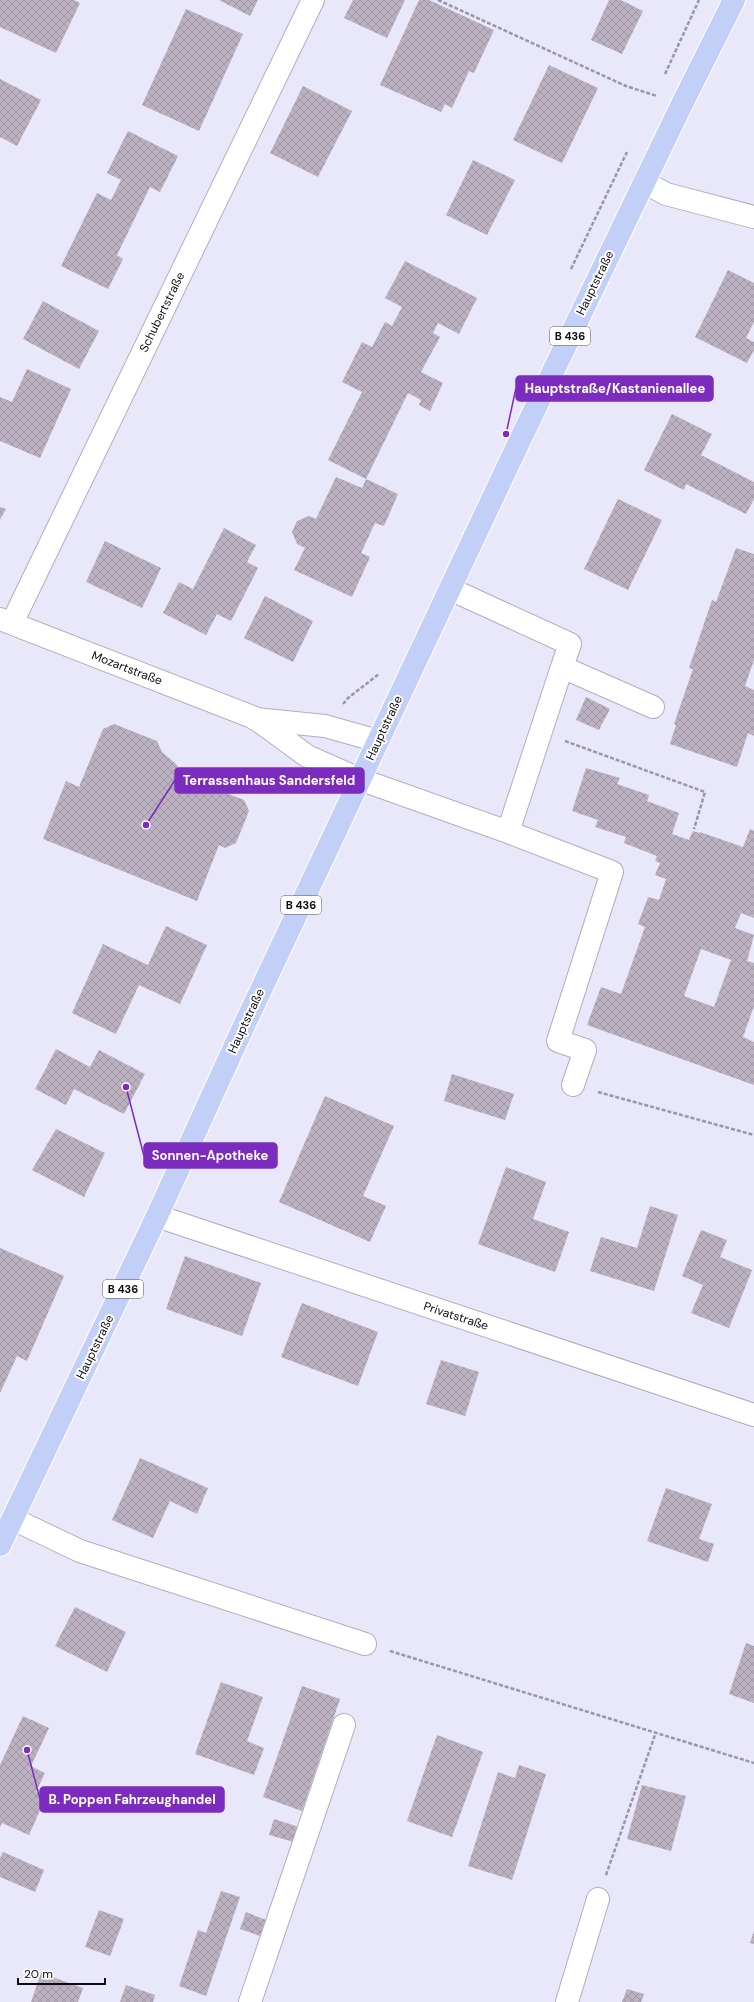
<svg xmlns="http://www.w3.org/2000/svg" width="754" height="2002" viewBox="0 0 754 2002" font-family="'DM Sans',sans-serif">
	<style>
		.building { fill: url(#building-cross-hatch); fill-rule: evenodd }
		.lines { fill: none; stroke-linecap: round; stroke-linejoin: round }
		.minor-casing { stroke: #b0aec0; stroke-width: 24 }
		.major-casing { stroke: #fff; stroke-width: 24 }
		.path { stroke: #9997a5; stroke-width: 2.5; stroke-dasharray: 4 2; stroke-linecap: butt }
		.minor { stroke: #fff; stroke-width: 22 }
		.major { stroke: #c2d0f8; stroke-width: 22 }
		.labels { text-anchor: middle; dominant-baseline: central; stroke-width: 4; stroke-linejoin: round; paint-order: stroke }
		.shield { fill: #fff; stroke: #555458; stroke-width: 1 }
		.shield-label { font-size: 11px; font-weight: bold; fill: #0c0b11 }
		.street-label { font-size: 12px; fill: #0c0b11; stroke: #fff }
		.leader { fill: none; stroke: #7b2cbf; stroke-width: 1.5 }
		.callout-dot { fill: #7b2cbf; stroke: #fff; stroke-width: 1.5 }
		.callout { fill: #7b2cbf; stroke: #7b2cbf; stroke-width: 1.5 }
		.callout-label { font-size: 13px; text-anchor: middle; font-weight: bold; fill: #fff }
	</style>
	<defs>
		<pattern id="building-cross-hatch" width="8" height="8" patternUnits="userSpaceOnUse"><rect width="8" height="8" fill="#bcb1c1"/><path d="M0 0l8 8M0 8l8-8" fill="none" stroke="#a097a5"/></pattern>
	</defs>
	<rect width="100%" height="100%" fill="#e9e7fa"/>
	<!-- building -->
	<path class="building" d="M0,0H74L80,3L56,53L0,27Z
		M219,0H258L250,16Z
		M353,0H405L387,38L344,18Z
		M419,0H429L494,30L474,73L469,71L452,108L445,104L441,112L380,85Z
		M609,0H621L643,11L622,54L591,40Z
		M186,9L243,34L199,131L142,105Z
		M549,65L598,88L562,163L513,140Z
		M0,79L41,100L17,146L0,137Z
		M303,86L352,111L318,177L270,153Z
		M128,131L178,156L160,192L150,187L117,255L123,259L108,289L61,266L97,193L111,200L121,180L107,173Z
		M473,160L515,180L487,235L446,215Z
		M405,261L477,298L459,334L438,323L433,333L440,337L421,372L443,383L430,411L419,405L421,400L408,393L366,479L328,460L362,392L342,382L362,342L372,347L385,322L392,326L402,307L385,298Z
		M728,270L754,283V322L746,338L754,342V350L747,363L695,337Z
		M43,301L99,331L79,369L23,339Z
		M27,369L71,389L40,458L0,441V397L12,402Z
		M672,414L712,434L701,455L754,482V499L746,514L686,484L684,490L644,470Z
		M336,477L362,488L366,479L398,494L384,526L375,523L361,553L370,557L352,597L294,570L305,548L297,544L292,532L297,521L309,516L316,519Z
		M618,499L662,520L628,590L584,569Z
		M0,507L6,509L0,520Z
		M224,528L256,545L247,562L258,568L231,621L217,614L206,635L163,613L179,582L193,589Z
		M105,541L161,568L142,608L86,582Z
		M736,548L754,554V660L745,686L754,690V736L748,733L737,767L670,744L676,725L674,724L693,669L689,668L712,600L716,602Z
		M265,596L313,621L293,662L244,638Z
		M586,697L610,709L599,730L576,720Z
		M114,724L157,741L162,752L176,764L190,788L201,783L244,800L249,811L236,843L225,848L219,845L197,901L43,839L66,781L79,787L103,729Z
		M586,768L620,778L617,784L649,795L647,801L679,813L672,834L689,840L693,831L699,833L700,832L743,847L750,829L754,831V918L741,913L735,928L754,935L747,961L754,963V1006L743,1037L754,1042V1085L587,1025L601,987L621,994L645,927L638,924L648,897L659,900L666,879L655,875L660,863L655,861L657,856L624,843L626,837L595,827L598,820L572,811ZM701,949L731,960L714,1007L684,996Z
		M166,926L207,945L180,1004L139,985L116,1034L72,1013L103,944L148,965Z
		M56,1049L90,1067L99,1050L145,1074L124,1114L74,1089L66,1105L35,1089Z
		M452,1074L514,1094L505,1120L444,1101Z
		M325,1096L394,1126L363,1196L386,1206L370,1242L279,1202Z
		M56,1129L105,1153L84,1197L32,1170Z
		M506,1167L546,1182L533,1219L569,1232L555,1272L478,1244Z
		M650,1206L678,1215L654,1291L590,1271L601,1237L637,1248Z
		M701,1230L727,1240L720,1257L752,1270L729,1328L691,1313L703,1285L682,1276Z
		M0,1248L64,1276L27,1361L17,1356L0,1393Z
		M185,1256L261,1283L242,1336L166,1309Z
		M302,1303L378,1332L358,1386L281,1357Z
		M441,1360L479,1372L465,1416L426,1404Z
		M140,1458L208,1488L197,1514L170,1501L153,1538L112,1520Z
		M666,1488L712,1504L699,1539L714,1544L708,1562L647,1541Z
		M75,1607L126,1632L107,1672L55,1646Z
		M746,1643L754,1646V1703L729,1694Z
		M221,1682L263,1697L247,1741L264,1748L254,1775L195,1754Z
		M302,1686L340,1699L302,1811L263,1797Z
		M23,1716L49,1728L31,1766L45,1773L36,1792L46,1797L29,1835L2,1823L0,1827V1765Z
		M437,1735L483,1752L452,1837L407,1821Z
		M519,1765L546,1774L512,1880L468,1866L498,1772L515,1778Z
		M642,1785L686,1796L671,1851L627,1839Z
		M274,1819L299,1827L294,1842L269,1835Z
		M3,1852L44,1870L35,1892L0,1877V1858Z
		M221,1891L240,1897L206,1996L179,1986L198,1930L206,1933Z
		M99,1910L124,1919L110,1956L85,1947Z
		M246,1912L266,1920L260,1936L240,1929Z
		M754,1931V1944L750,1943Z
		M41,1973L83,1988L78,2002H31Z
		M126,1985L155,1995L153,2002H120Z
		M627,1989L644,1994L641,2002H622Z"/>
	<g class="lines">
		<defs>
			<path id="minor" d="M644,182L666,194L754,217
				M450,589L570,644L562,667L653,707
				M0,619L255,718L307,756L359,779L508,832
				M12,623L313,0
				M562,667L508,832L612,872L558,1041L585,1050L573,1085
				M255,719L325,726L378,741
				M157,1216L754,1415
				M13,1519L80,1551L365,1644
				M250,2002L344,1725
				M567,2002L598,1899"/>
			<path id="major" d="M0,1545L157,1216L242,1030L520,440L682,104L734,0"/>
		</defs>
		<!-- minor casing -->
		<use href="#minor" class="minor-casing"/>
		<!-- major casing -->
		<use href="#major" class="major-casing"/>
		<!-- path -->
		<path class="path" d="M438,0L626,86L657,96
			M665,74L699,0
			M571,269L627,152
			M343,704L348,698L379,674
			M565,741L705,792L694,829
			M598,1092L754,1135
			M390,1651L754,1763
			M606,1875L656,1732"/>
		<!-- minor -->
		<use href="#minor" class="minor"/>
		<!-- major -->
		<use href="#major" class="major"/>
	</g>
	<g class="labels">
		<!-- shield labels -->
		<g class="shield">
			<rect x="550" y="327" width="40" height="18" rx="3"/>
			<rect x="281" y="896" width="40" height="18" rx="3"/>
			<rect x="103" y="1280" width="40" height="18" rx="3"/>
		</g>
		<g class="shield-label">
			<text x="570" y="336">B 436</text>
			<text x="301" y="905">B 436</text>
			<text x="123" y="1289">B 436</text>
		</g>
		<!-- street labels -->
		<g class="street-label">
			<text transform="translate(595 283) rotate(-64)">Hauptstraße</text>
			<text transform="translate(162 312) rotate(-64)">Schubertstraße</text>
			<text transform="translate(127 668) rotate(21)">Mozartstraße</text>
			<text transform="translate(384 728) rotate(-65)">Hauptstraße</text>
			<text transform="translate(246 1021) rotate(-65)">Hauptstraße</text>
			<text transform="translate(456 1316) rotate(18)">Privatstraße</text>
			<text transform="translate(95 1347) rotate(-64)">Hauptstraße</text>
		</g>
	</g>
	<!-- callouts -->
	<path class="leader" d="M506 434L516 388M146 825L175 780M126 1087L144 1156M27 1750L40 1799"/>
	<g class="callout-dot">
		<circle cx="506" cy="434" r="4"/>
		<circle cx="146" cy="825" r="4"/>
		<circle cx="126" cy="1087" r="4"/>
		<circle cx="27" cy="1750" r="4"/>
	</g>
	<g class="callout">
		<rect x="516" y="376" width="197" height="25" rx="4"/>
		<rect x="175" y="768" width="189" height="25" rx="4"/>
		<rect x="144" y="1143" width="133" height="25" rx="4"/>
		<rect x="40" y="1787" width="184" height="25" rx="4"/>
	</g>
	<g class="callout-label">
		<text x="615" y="393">Hauptstraße/Kastanienallee</text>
		<text x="269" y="785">Terrassenhaus Sandersfeld</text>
		<text x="210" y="1160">Sonnen-Apotheke</text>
		<text x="132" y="1804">B. Poppen Fahrzeughandel</text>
	</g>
	<!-- scale -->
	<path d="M18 1978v6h87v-6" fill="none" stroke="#0c0b11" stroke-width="2"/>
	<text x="24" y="1978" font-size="12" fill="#0c0b11" stroke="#ffffff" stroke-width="3" paint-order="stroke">20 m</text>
</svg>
